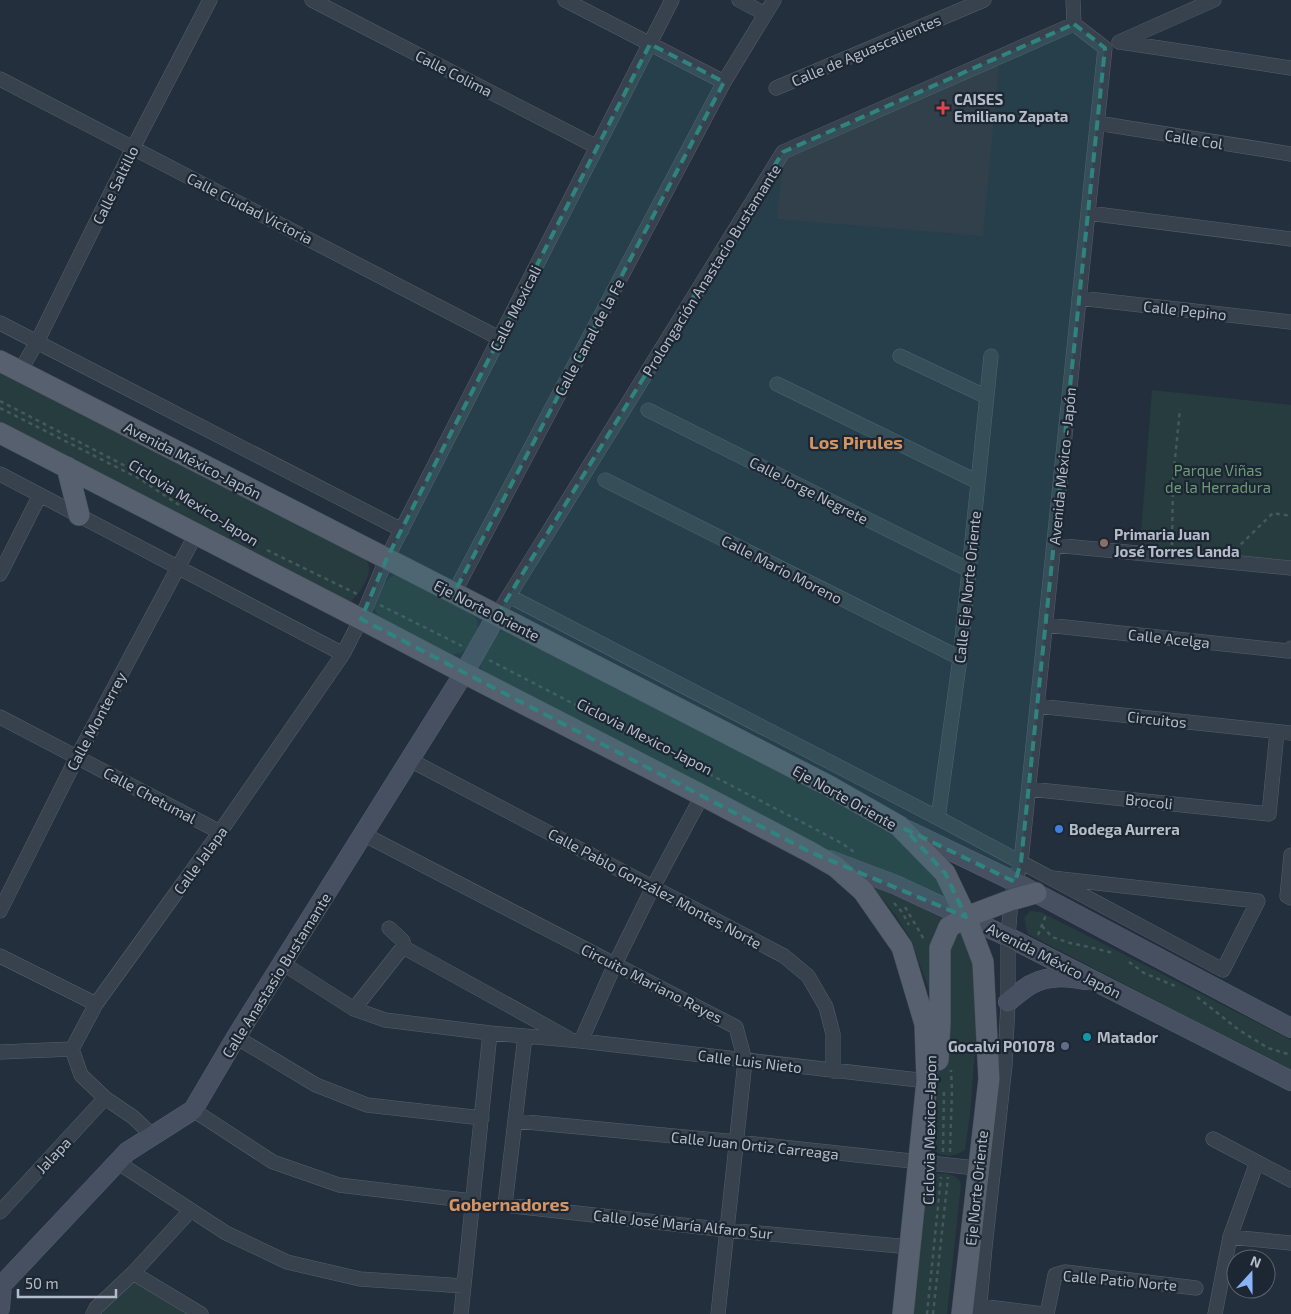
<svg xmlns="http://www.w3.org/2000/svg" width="1291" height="1314" viewBox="0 0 1291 1314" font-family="'Exo 2',sans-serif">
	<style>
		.medical { fill: #32303f }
		.green { fill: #263c3f }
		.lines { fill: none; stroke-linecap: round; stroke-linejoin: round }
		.street-casing { stroke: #565f6c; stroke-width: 15 }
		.secondary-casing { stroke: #565f6c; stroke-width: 20 }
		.primary-casing { stroke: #414a57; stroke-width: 22 }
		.path { stroke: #44595c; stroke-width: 2.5; stroke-dasharray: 4 4; stroke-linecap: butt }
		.street { stroke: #38414e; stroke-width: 14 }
		.secondary { stroke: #465061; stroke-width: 19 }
		.primary { stroke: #56606e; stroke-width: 21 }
		.marked { fill: #308480; fill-opacity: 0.2; stroke: #308480; stroke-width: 4; stroke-dasharray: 10 6; stroke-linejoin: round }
		.health-dot { fill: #e0444e; stroke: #1d2633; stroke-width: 2 }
		.education-dot { fill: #8d6e63; stroke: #1d2633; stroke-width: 2 }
		.shop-dot { fill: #3f7fe0; stroke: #1d2633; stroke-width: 2 }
		.culture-dot { fill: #0f9aa8; stroke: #1d2633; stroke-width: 2 }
		.service-dot { fill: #5c6f8a; stroke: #1d2633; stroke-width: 2 }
		.labels { text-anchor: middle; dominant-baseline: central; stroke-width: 4.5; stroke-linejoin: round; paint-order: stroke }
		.street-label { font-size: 15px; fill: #b4bcc9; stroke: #1d2633 }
		.poi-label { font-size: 15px; font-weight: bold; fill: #b4bcc9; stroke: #1d2633; text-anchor: start }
		.park-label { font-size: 15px; fill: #6b9a76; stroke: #1d2633 }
		.quarter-label { font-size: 18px; font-weight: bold; fill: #d59563; stroke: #1d2633 }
	</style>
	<rect width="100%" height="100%" fill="#242f3e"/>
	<!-- medical -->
	<path class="medical" d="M999,64L983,236L777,219L784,152Z"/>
	<!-- green -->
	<path class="green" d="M0,372L365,559C368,563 370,566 369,571C368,580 358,596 351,601L341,599L0,423Z
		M1152,390L1291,405V562L1140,546Z
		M395,575L402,577L472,612L477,620L478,629L470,645L461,653L449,655L380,619L374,608C379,595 382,580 395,575Z
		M504,631L511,633L675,719L796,781L852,811L890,834L906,845L932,874L942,889L970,949L976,977L977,1014L976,1037L970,1115L965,1150C951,1158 946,1157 932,1150L930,1143L935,1017L928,987L910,938L896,916L880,896L861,877L482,672L479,661L493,635L498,632Z
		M1030,911L1041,912L1291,1040V1071L1028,934L1024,918Z
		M944,1173C952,1175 959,1176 961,1185L947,1314H910L924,1183C929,1176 935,1174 944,1173Z
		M133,1281L190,1314H104L102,1313Z"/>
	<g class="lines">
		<defs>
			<path id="street" d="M312,0L597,147
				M565,0L724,82
				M739,0L765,14
				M1073,0L1074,24
				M1119,42L1214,0
				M1120,42L1291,68
				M0,79L499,338
				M776,88L984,0
				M1097,123L1291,154
				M1088,213L1291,239
				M1079,298L1291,322
				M0,323L402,530
				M900,356L987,397
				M20,371L37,342L133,148L210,0
				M777,384L978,482
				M648,410L969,570
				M0,474L343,654
				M605,480L960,658
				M1054,545L1291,568
				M0,574L40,495
				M454,593L724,82L774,0
				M509,596L938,818L1223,970L1258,901L1052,878
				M497,615L783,152L1074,24L1105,48
				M1046,625L1288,651L1291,648
				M1037,706L1291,733
				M0,717L220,832
				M410,760L784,956L808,976L826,1007L833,1034V1071
				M1029,789L1269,814L1277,732
				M938,818L960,658L991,356
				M363,834L736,1027L745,1061L718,1314
				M1291,855L1287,896L1291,898
				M0,911L77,757L196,534
				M389,928L403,941V947
				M0,956L96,1004
				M282,963L354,1009L385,1020L490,1033L581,1041L927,1081
				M354,1009L403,947L568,1038
				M525,1036L505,1205L727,1230L910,1247
				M236,1037L316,1085L367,1105L482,1118
				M581,1041L615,964L653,887L702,796
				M0,1052L72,1049
				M193,1110L273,1162L339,1185L472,1201
				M516,1121L737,1142L985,1169
				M153,1136L133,1117L105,1098L81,1075L72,1049L96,1004L220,832L343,654L361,619L387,558L672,0
				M1213,1139L1291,1180
				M117,1162L226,1233L287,1262L360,1279L464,1286
				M0,1212L105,1098
				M1230,1237L1291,1243
				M133,1273L201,1314
				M980,1306L1043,1314
				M93,1314L96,1308L133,1273L191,1210
				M461,1314L490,1033
				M979,1314L985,1247L1005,1065L1008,1002V937L1011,900L1015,882L1021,862L1105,48
				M1047,1314L1055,1275L1065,1272L1196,1288
				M1215,1314L1230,1237L1257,1162"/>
			<path id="secondary" d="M903,828L1015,882L1291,1028
				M830,860L896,885L1008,937L1291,1081
				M1008,1002C1015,996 1022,990 1030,985C1046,976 1067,976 1085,980
				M0,1287L127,1152L193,1110L236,1037L464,673L497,615
				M0,1308L2,1285"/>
			<path id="primary" d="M0,361L454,593L829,786L899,826L945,873L966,917L983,962L989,1079L962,1314
				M0,433L361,619L464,673L715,802L810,852L836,867L863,891L902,947L925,1024L927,1081L903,1314
				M67,467L79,515
				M938,1060L940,1023V948L949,927L966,917L1011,900L1036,893"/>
		</defs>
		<!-- street casing -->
		<use href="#street" class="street-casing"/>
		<!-- secondary casing -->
		<use href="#secondary" class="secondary-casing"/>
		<!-- primary casing -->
		<use href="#primary" class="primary-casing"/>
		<!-- path -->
		<path class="path" d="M0,401L139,473L243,537
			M0,408L140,479L179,505
			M1172,545L1173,479L1180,409
			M267,550L357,594
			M1235,550L1273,513L1291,516
			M380,605L462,646
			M489,660L817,830L843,844L854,852
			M894,903L902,912L909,925
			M905,907L925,941
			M1042,926L1052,937L1070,943L1089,947L1113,953
			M1038,935L1046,915
			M1129,962L1144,973L1175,986
			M1197,997L1239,1030L1268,1048L1291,1055
			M943,1152L944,1092
			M950,1152L952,1090L951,1070
			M927,1314L941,1177
			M933,1314L948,1177"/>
		<!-- street -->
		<use href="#street" class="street"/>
		<!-- secondary -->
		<use href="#secondary" class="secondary"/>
		<!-- primary -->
		<use href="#primary" class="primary"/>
	</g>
	<!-- marked area -->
	<path class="marked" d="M1074,24L1105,48L1021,862L1015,882L905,829L945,873L966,917L810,852L361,619L387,558L650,44L724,82L454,593L497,615L783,152Z"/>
	<!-- markers -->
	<path class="health-dot" d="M940.5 100.5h5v5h5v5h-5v5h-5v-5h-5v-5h5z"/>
	<circle class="education-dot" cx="1104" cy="543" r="5"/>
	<circle class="shop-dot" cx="1059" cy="829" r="5"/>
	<circle class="culture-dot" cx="1087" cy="1037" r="5"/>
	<circle class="service-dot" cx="1065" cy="1046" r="5"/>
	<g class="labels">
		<!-- street labels -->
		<g class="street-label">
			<text transform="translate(866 50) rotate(-23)">Calle de Aguascalientes</text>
			<text transform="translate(454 73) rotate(27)">Calle Colima</text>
			<text transform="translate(1194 139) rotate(9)">Calle Col</text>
			<text transform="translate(115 185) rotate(-64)">Calle Saltillo</text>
			<text transform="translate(250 208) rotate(27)">Calle Ciudad Victoria</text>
			<text transform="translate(711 270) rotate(-58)">Prolongación Anastacio Bustamante</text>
			<text transform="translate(515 308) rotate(-63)">Calle Mexicali</text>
			<text transform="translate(1185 310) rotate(6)">Calle Pepino</text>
			<text transform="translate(589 337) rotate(-62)">Calle Canal de la Fe</text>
			<text transform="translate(193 460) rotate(27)">Avenida México-Japón</text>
			<text transform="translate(1062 466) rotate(-84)">Avenida México - Japón</text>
			<text transform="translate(809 490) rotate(27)">Calle Jorge Negrete</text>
			<text transform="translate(194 502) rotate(32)">Ciclovia Mexico-Japon</text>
			<text transform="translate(782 569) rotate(27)">Calle Mario Moreno</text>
			<text transform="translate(967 587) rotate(-84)">Calle Eje Norte Oriente</text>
			<text transform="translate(487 610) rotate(27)">Eje Norte Oriente</text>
			<text transform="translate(1169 638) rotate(6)">Calle Acelga</text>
			<text transform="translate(1157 719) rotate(6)">Circuitos</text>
			<text transform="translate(96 721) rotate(-62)">Calle Monterrey</text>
			<text transform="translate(645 736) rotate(27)">Ciclovia Mexico-Japon</text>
			<text transform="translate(150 795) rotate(28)">Calle Chetumal</text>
			<text transform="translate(845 797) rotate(29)">Eje Norte Oriente</text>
			<text transform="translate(1149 801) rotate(6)">Brocoli</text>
			<text transform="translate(200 860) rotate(-54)">Calle Jalapa</text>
			<text transform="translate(655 888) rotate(28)">Calle Pablo González Montes Norte</text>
			<text transform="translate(1054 960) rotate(27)">Avenida México Japón</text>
			<text transform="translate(276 975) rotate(-58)">Calle Anastasio Bustamante</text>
			<text transform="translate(652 983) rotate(27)">Circuito Mariano Reyes</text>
			<text transform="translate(750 1061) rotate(7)">Calle Luis Nieto</text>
			<text transform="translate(929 1130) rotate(-89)">Ciclovia Mexico-Japon</text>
			<text transform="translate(755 1145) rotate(6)">Calle Juan Ortiz Carreaga</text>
			<text transform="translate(53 1155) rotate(-47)">Jalapa</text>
			<text transform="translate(976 1188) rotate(-84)">Eje Norte Oriente</text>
			<text transform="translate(683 1224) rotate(6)">Calle José María Alfaro Sur</text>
			<text transform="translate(1120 1280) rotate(5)">Calle Patio Norte</text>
		</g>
		<!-- poi labels -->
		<g class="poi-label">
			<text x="954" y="99">CAISES<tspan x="954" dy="17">Emiliano Zapata</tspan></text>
			<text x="1114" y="534">Primaria Juan<tspan x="1114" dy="17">José Torres Landa</tspan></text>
			<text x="1069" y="829">Bodega Aurrera</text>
			<text x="1097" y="1037">Matador</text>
			<text x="1055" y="1046" text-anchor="end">Gocalvi P01078</text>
		</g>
		<!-- park labels -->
		<g class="park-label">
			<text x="1218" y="470">Parque Viñas<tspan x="1218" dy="17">de la Herradura</tspan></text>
		</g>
		<!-- quarter labels -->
		<g class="quarter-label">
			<text x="856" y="442">Los Pirules</text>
			<text x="509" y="1204">Gobernadores</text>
		</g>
	</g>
	<!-- north arrow -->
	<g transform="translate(1251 1274) rotate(21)"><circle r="24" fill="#1d2633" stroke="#59626f"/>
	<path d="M0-4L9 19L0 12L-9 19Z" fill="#8ab4f8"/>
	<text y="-8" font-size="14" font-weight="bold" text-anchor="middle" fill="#b4bcc9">N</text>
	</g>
	<!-- scale -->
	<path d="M18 1289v8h98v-8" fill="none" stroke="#b4bcc9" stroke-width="2.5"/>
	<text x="25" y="1289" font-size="15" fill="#b4bcc9" stroke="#1d2633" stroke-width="4" paint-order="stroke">50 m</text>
</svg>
